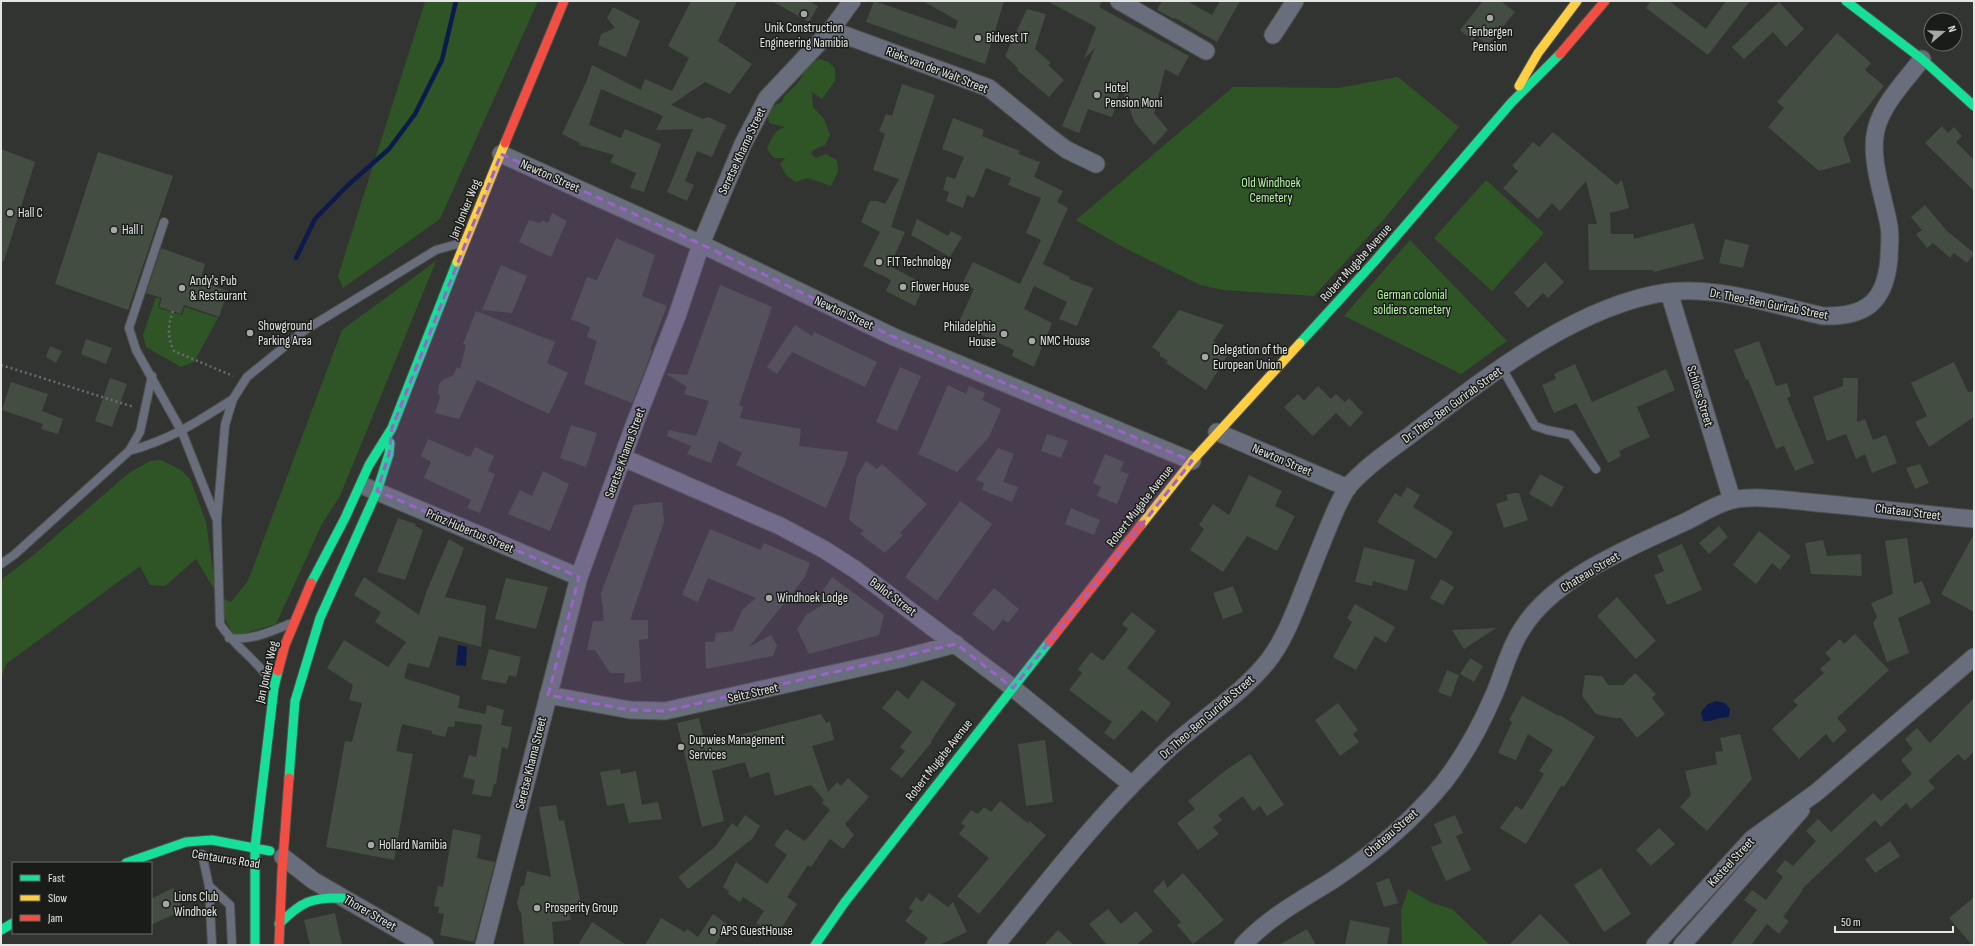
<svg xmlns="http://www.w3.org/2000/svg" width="1975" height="946" viewBox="0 0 1975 946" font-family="'Sofia Sans Condensed',sans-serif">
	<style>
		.green { fill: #2f5526 }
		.water { fill: #0c1b4b }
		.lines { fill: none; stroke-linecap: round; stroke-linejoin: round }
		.stream { stroke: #0c1b4b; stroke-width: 4.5 }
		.building { fill: #444d41 }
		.lane-casing { stroke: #4e504e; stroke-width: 10 }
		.street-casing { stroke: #4e504e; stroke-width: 19 }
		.fast-casing { stroke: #4e504e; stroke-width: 11 }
		.slow-casing { stroke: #4e504e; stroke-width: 11 }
		.jam-casing { stroke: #4e504e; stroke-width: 11 }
		.path { stroke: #686d74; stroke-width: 2.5; stroke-dasharray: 2 3; stroke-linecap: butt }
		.lane { stroke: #686e7b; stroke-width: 8 }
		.street { stroke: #686e7b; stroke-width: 17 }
		.fast { stroke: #16e098; stroke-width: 9 }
		.slow { stroke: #ffcf43; stroke-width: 9 }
		.jam { stroke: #f24e42; stroke-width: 9 }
		.marked { fill: #9a64ca; fill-opacity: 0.2; stroke: #9a64ca; stroke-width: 3; stroke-dasharray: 8 5; stroke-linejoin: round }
		.poi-dot { fill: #a5a8a5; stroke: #1a1c19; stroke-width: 1.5 }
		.labels { text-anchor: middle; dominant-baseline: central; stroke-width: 3; stroke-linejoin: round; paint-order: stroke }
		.poi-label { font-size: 13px; fill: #e3e6e3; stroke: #1a1c19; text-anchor: start }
		.street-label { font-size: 13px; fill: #e3e6e3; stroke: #1a1c19 }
		.park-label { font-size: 13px; fill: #b4f7a3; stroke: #1a1c19 }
	</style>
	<rect width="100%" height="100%" fill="#323431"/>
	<!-- green -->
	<path class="green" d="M422,1H538L440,219L343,288L338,276L425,2Z
		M820,59L829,62L835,69V81L822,99L812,92L813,107L824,119L830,135L825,145L813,150L811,154L816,158L826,154L837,160L838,172L831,186L808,178L796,182L786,175L780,164L785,158H774L767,149C771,138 774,131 785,127L769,123L767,115L775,105L782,102C784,93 791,91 796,85C806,73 803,66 820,59Z
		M1398,77L1459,127L1385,218L1314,296L1224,290L1200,285L1121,246L1076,220L1233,87L1338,88Z
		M1486,180L1544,233L1492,291L1434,238Z
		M1410,240L1507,341L1461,374L1344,316Z
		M436,261L340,496L322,524L276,624L246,633L233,634L224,617V599L231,602L248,581L342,330Z
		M156,297L160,299L158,308L182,315L185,307L218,318L194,362L181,367L146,347L143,335Z
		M161,460L181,470L190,479L206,522L216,592L196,559L165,586L150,585L140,566L6,664L1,680V580L35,554L129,473L150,461Z
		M1408,889L1432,903L1452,909L1490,945H1402L1401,911Z"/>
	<!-- water -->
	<path class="water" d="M458,645L467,647L466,666L456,665Z
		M1716,701L1725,703L1730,709L1729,717C1719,717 1713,722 1703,721L1701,712L1708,704Z"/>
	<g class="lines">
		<!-- stream -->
		<path class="stream" d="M296,258L315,219L347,186L389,149L415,114L442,60L456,1"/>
	</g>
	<!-- building -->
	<path class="building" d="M691,1H737L718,41L752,64L730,94L705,82L671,105L703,119L708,117L726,125L725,128L727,129H724L712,157L697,151L685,181L694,185L687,201L667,192L693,129L656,130L663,116L601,89L589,125L621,138L625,129L661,144L644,192L630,188L636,173L610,162L614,155L579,145L580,143L562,134L587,80L592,65L641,90L645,79L672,91L689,58L668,46Z
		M772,1H809L818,6L809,22Z
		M874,1L955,29L958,21L923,1H1004L985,64L866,22Z
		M1047,1H1102L1099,7L1189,56L1178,76L1165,69L1154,113L1168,130L1154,145L1135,123L1121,87L1112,117L1088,109L1079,133L1062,126L1095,48L1084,59L1096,27Z
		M1162,1H1187L1212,15L1220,1H1240L1217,42L1175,18L1174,19L1157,10Z
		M1483,1H1501L1515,12L1488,45L1476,36L1473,41L1460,30Z
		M1651,1H1669L1706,29L1726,1H1750L1708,55L1646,8Z
		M1779,2L1804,29L1786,47L1773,32L1744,59L1732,47Z
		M613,7L640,21L626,57L598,45L601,34L615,28L607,18Z
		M1027,9L1046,14L1035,49L1051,63L1048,65L1064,80L1049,97L1017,70L1018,68L1005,56Z
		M1837,33L1871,63L1865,70L1884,86L1843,138L1851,162L1819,171L1768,127L1784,108L1777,102Z
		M902,84L935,95L891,227L905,232L890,266L924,284L915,306L886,291L891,280L863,266L880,232L861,222L870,201H877L885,204L899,179L873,170L885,134L879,131L886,114L892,116Z
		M953,118L984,130L982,136L1020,151L1018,154L1040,162L1034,177L1063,191L1057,202L1068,208L1043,264L1070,277L1069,279L1093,288L1077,326L1059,319L1067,302L1034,286L1024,309L1052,323L1034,367L1012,356L1014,350L958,324L974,289L963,282L973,262L1020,284L1041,240L1026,233L1041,198L1008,185L1011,178L986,168L974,198L967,195L963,208L946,201L949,192L943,190L947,176L955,179L964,157L942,149Z
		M1942,126L1948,133L1954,127L1962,136L1956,142L1974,160V191L1925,143Z
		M1553,132L1617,185L1622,180L1629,208L1610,213L1611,234H1633L1634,239L1694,223L1704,259L1654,272L1653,270H1589L1588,224H1597L1586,181L1560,211L1552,203L1538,219L1503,188L1518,171L1512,166L1533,142L1539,147Z
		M1,149L35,162L4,261H1Z
		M98,152L173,176L128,310L55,284Z
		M1925,205L1947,231L1974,253L1967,263L1954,253L1950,258L1933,243L1927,248L1916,234L1922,230L1911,217Z
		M552,213L567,221L551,257L519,242L529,220L540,223L542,220L548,223Z
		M917,219L948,236L951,231L962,237L950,257L911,235Z
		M616,238L655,255L642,296L667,306L650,350L652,351L632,403L584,384L597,341L587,337L590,327L571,319L587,277L597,280Z
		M1725,239L1749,245L1743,268L1719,263Z
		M161,248L205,264L200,281L228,291L219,317L184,305L181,314L159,307L162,298L146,293Z
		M1545,262L1564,282L1548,298L1543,293L1528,308L1514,293Z
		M501,265L527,276L512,313L482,310Z
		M720,285L772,307L739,405L743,407L740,418L801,429L799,446L848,452L846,461L826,508L736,465L742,453L719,441L711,463L687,454L691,446L667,436L669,430L696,436L709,401L684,394L687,387L665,373L687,375Z
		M1179,310L1224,325L1213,341L1229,353L1206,390L1166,363L1168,361L1160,356V353L1152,347Z
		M476,311L555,342L547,363L568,373L549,414L477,380L459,419L435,413L440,397L438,393L439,384L444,379L453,376L457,367L460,369L466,345L463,344Z
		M795,325L812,336L814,332L877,362L865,387L792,352L777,374L767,367Z
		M86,339L112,348L106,364L81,354Z
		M1759,341L1776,386L1787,383L1791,396L1787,398L1814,463L1795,471L1784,446L1776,449L1748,379L1746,380L1734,350Z
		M50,346L62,351L56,363L46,357Z
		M1954,362L1968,392L1974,391V417L1929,447L1915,422L1927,416L1911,383Z
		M1575,364L1592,402L1666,369L1675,390L1637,407L1650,437L1619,451L1621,456L1608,463L1576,403L1554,413L1542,385L1556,379L1554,374Z
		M900,367L921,376L897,431L876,422Z
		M110,378L127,384L112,427L95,421Z
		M1843,378H1858L1857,422L1865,419L1873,440L1886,435L1897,463L1872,473L1865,454L1856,459L1846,434L1827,441L1813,397L1843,386Z
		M11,382L48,394L42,411L63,419L58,434L41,429L43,424L2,410Z
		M948,385L966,394L969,386L985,393L982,400L1001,409L989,437L957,472L918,454Z
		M1318,386L1331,399L1336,394L1345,402L1349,398L1363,413L1350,427L1336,413L1313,436L1284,407L1298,394L1304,401Z
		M571,425L597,433L586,467L560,458Z
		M1047,434L1068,441L1061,458L1041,451Z
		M428,439L470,457L475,447L494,456L488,471L495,474L480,513L467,508L471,500L424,478L431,462L421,456Z
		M998,448L1014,454L1003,482L1018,487L1012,502L982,490L984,483L976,480Z
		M1105,454L1124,462L1120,471L1129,474L1117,504L1097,496L1101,487L1093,483Z
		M866,461L877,469L882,464L927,504L900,533L903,535L885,553L860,534L864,531L849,520L857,476Z
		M1920,464L1929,483L1915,489L1906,468Z
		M543,471L569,484L550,531L508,514L520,490L532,496Z
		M1540,474L1564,487L1552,507L1529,494Z
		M1249,475L1282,491L1275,506L1295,516L1277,551L1247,536L1223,572L1190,550L1204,529L1199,525L1213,504L1229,515Z
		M1407,487L1420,495L1413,507L1453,532L1436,559L1377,522L1395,493L1401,497Z
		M1514,493H1519L1528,520L1504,528L1496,504L1508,500L1506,495Z
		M960,501L992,524L937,601L905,577Z
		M662,502L664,522L630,620H648V639L639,640L641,681L624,683L625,673H610L595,650H587L593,621H604L601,593L634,505Z
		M1071,508L1100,520L1094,535L1065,524Z
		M398,518L416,524L415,526L423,530L405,580L377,572Z
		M1719,526L1728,537L1709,554L1699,543Z
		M710,529L761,550L764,543L810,563L805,577L749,647L771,635L777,645L773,656L706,669L705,642H714L716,633L733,631L742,610L756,598L708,578L698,602L682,595Z
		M1759,531L1791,556L1780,570L1772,563L1756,584L1733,565Z
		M1974,534V612L1941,594Z
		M1907,538L1914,584L1922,581L1931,603L1898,618L1909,653L1887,662L1873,623L1877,617L1871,603L1893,594L1885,541Z
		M449,539L464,548L445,597L486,606L481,647L439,636L429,668L408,663L404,678L460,696L458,708L485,714L487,705L504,710L501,725L512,727L508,749L502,747L496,784H494L491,797L472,794L475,780L463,777L469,755L476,757L482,725L455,721L454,727H448L445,737L432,734V731L402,724L396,751L413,754L394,860L326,847L345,741L352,742L362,703L349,700L353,685L327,668L344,640L388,667L406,642L375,622L381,612L354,595L364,577L419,615L427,590Z
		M1823,540L1827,556L1861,554L1862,576L1811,574L1805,543Z
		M1682,544L1702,590L1667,605L1654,575L1664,571L1657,555Z
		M1364,547L1415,560L1407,591L1373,581L1372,586L1355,582Z
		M832,577L884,615L879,635L809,654L797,629L807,614L823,605L816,601Z
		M506,578L548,587L536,629L495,619Z
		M1441,579L1454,587L1443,605L1430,598Z
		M1233,586L1243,612L1223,619L1213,593Z
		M994,588L1019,609L1008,623L1003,619L994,631L972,614Z
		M1617,597L1656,641L1636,659L1597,616Z
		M1355,604L1395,627L1386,643L1375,636L1356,670L1333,657L1352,622L1347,618Z
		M1132,612L1156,631L1127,668L1171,703L1157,722L1142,710L1114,740L1104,733L1112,722L1069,690L1082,673L1078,669L1091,652L1103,661L1128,629L1122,624Z
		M1496,628L1464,649L1452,630Z
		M1855,634L1889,670L1837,718L1847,730L1833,743L1826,734L1799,759L1772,729L1798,705L1793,701L1824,673L1820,669L1831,659L1825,653L1840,639L1844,644Z
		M489,649L521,657L516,677L509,675L506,684L481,679Z
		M1470,658L1483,666L1474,682L1460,674Z
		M1447,670L1459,675L1451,697L1438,692Z
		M1635,673L1656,694L1652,698L1665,714L1637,738L1621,718H1614L1596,714L1582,696L1585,675L1602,676L1608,685H1623Z
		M922,680L956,704L931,741L932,742L902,778L890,769L905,751L900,747L912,732L882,708L897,690L908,699Z
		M1522,696L1559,716L1560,715L1595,737L1564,787L1561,786L1526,844L1500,828L1516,806L1522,810L1544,774L1539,771L1553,750L1528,734L1516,760L1498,753L1512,722L1509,720Z
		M1974,698V751L1965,761L1958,754L1928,781L1935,788L1911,809L1906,803L1881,827L1875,820L1802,889L1803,890L1783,917L1789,921L1779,934L1767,924L1751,945H1730L1757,910L1744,900L1752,890L1766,900L1783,877L1776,871L1785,860L1793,866L1816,841L1806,831L1818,819L1831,832L1873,793L1881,801L1912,774L1901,760L1913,749L1905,739L1917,728L1930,743Z
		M1338,703L1358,730L1353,734L1359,742L1340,756L1315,720Z
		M821,714L826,723L830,721L834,740L812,746L828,792L837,782L841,786L848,778L869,797L845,824L854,835L843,849L830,839L811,867L808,865L787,897L797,904L776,936L756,923L764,911L743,897L740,902L728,894L729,891L723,887L736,862L767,884L787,855L774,845L786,829L805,841L830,810L822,803L824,800L811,785L775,796L769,772L750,778L745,762L712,771L724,821L702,827L677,723L699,718L705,744Z
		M1740,734L1752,779L1707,831L1680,807L1691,795L1685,771L1717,764L1715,752L1723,751L1720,738Z
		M1045,740L1053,802L1026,806L1018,744Z
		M1250,754L1284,805L1267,816L1260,806L1253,811L1243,796L1218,815L1222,820L1213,827L1219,834L1198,850L1177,823L1195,809L1188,801L1226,770Z
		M620,769L621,774L636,771L642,805L658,802L662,819L629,823L624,803L607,806L600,772Z
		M1000,801L1029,824L1028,820L1046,835L979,914L957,896L989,858L959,834L965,826L961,823L971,810L978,814L984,807L991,812Z
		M556,805L559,821L564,820L581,904L567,907L571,920L552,922L554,945H524L521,912L519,910L517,903L521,886H524L527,871L551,877L539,807Z
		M745,815L760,826L752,839L688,889L678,877L716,846L732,823L737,827Z
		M1455,815L1463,833L1456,836L1471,870L1446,881L1431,847L1442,843L1434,824Z
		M1659,828L1675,844L1651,866L1636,850Z
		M453,829L481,835L477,858L495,862L474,942L440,935L444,914L438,913L439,907L434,906L438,886L443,887Z
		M1890,841L1900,856L1875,873L1865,859Z
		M1601,868L1631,914L1604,932L1574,885Z
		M1183,873L1224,920L1193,944L1177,925L1181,922L1153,891L1164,880L1167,888Z
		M1389,878L1398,903L1384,907L1376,883Z
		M173,888L183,910L151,925V899Z
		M929,893L948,907L953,902L967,932L939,945H923L928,938L905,921L913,911L909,908L916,897L922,902Z
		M1974,897V945H1972L1949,918Z
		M1108,909L1121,924L1136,911L1153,931L1136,945H1107L1089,924Z
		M335,913L342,945H310L304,920Z
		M713,914L728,925L715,945H645L661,918L685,932L687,929L698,937Z
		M1540,914L1571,945H1509Z
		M1350,920L1390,928L1387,945H1345Z
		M592,922L626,945H578Z
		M1307,929L1316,945H1279Z
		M1058,930L1074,945H1044Z"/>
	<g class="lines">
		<defs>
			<path id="lane" d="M164,222L129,328L136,350L182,432L216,518
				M1502,368L1535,426L1547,430L1571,435L1596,469
				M129,451L140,432L152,376
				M1,564L14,555L129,451C172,439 197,422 233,399
				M229,638C249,641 271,632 289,624
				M271,682C257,659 235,648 220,624L217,520L225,425L233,399L247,377L305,330L436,250L461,243
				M202,854L209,886L212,945
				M209,886L230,905L232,945"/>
			<path id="street" d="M1119,1L1206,51
				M831,30L989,88L1052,139L1067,150L1096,164
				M1273,35L1295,1
				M501,154L701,244L894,337L1192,461
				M1669,292L1732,500
				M1217,432L1348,488
				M624,458L780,526L825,550L856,570L1013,688L1132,785
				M366,487L579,577
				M548,695L630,710L665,711L899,659L956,644
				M283,857L314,881L425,945
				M484,945L579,577L635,423L677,316L701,244L743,144L767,98L831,30L852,1
				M996,945C1046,884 1094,821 1151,766C1160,757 1170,747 1180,739C1210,713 1243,692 1268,661C1282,643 1291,621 1299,601C1308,578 1317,555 1326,533C1332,518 1339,500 1348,487C1366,466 1392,449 1413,433C1485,378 1576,305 1668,292C1717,286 1775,305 1823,316C1865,317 1885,303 1889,259C1889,248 1891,237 1889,226C1884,197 1869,159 1876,130C1882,104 1906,80 1922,59
				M1243,945C1269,917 1301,900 1333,880C1374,853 1413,820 1444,782C1464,756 1480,727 1493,697C1503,675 1508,650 1522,629C1555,576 1632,547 1687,521C1701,514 1718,503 1733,500C1757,495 1784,500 1808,502C1863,507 1918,514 1974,519
				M1655,945L1752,839L1817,792L1974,657
				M1682,945L1801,810"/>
			<path id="fast" d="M1846,1L1922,59L1974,106
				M1300,343L1374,262L1511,103L1560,54
				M311,583L345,518L369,465L392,428L457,262
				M289,778L295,701L320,618L377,491L389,454L390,443
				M126,863L186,842L212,840L270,851
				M279,924C301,902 311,897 343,898
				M1,930L13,923
				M255,945V847L274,688L278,671
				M815,945L845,902L1049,642"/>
			<path id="slow" d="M1519,86L1538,53L1577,1
				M457,262L505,143
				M1141,525L1192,461L1300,343"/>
			<path id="jam" d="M1560,54L1605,1
				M505,143L564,1
				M1049,642L1141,525
				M278,671L285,645L311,583
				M279,945L282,872L289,778"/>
		</defs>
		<!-- lane casing -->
		<use href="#lane" class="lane-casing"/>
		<!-- street casing -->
		<use href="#street" class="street-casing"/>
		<!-- fast casing -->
		<use href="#fast" class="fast-casing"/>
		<!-- slow casing -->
		<use href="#slow" class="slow-casing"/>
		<!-- jam casing -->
		<use href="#jam" class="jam-casing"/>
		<!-- path -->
		<path class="path" d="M173,311C168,324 167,338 174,351L233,376
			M1,365L134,407"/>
		<!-- lane -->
		<use href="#lane" class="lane"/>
		<!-- street -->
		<use href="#street" class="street"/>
		<!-- fast -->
		<use href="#fast" class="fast"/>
		<!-- slow -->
		<use href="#slow" class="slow"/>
		<!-- jam -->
		<use href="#jam" class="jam"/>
	</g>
	<!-- marked area -->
	<path class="marked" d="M501,154L701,244L894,337L1192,461L1013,688L956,644L665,711L630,710L548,695L579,577L377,491L389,454L392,428Z"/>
	<!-- markers -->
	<g class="poi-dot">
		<circle cx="804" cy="14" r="4"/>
		<circle cx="1490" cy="18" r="4"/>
		<circle cx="978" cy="38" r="4"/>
		<circle cx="1097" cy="95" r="4"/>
		<circle cx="10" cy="213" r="4"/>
		<circle cx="114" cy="230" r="4"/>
		<circle cx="879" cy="262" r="4"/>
		<circle cx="903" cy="287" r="4"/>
		<circle cx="182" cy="288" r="4"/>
		<circle cx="250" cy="333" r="4"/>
		<circle cx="1004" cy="334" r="4"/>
		<circle cx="1032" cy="341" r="4"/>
		<circle cx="1205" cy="357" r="4"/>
		<circle cx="769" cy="598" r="4"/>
		<circle cx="681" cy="747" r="4"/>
		<circle cx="371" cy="845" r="4"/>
		<circle cx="166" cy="904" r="4"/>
		<circle cx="537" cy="908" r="4"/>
		<circle cx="713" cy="931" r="4"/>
	</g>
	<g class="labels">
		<!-- poi labels -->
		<g class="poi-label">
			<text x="804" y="28" text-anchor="middle">Unik Construction<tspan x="804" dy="15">Engineering Namibia</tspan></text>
			<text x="1490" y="32" text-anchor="middle">Tenbergen<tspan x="1490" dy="15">Pension</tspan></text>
			<text x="986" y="38">Bidvest IT</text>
			<text x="1105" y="88">Hotel<tspan x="1105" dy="15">Pension Moni</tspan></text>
			<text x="18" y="213">Hall C</text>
			<text x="122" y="230">Hall I</text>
			<text x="887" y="262">FIT Technology</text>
			<text x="190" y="281">Andy's Pub<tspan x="190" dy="15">&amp; Restaurant</tspan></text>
			<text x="911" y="287">Flower House</text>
			<text x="258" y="326">Showground<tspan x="258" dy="15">Parking Area</tspan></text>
			<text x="996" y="327" text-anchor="end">Philadelphia<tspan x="996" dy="15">House</tspan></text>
			<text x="1040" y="341">NMC House</text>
			<text x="1213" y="350">Delegation of the<tspan x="1213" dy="15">European Union</tspan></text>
			<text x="777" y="598">Windhoek Lodge</text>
			<text x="689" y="740">Dupwies Management<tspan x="689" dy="15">Services</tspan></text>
			<text x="379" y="845">Hollard Namibia</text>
			<text x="174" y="897">Lions Club<tspan x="174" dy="15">Windhoek</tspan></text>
			<text x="545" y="908">Prosperity Group</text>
			<text x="721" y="931">APS GuestHouse</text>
		</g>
		<!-- street labels -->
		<g class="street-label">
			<text transform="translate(937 70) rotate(21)">Rieks van der Walt Street</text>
			<text transform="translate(742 151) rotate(-65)">Seretse Khama Street</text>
			<text transform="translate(550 176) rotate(24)">Newton Street</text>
			<text transform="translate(465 209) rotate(-68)">Jan Jonker Weg</text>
			<text transform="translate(1356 263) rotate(-48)">Robert Mugabe Avenue</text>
			<text transform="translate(1769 304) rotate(11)">Dr. Theo-Ben Gurirab Street</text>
			<text transform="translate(844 313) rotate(25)">Newton Street</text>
			<text transform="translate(1700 396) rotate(73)">Schloss Street</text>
			<text transform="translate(1452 405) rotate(-36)">Dr. Theo-Ben Gurirab Street</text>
			<text transform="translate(625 453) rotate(-70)">Seretse Khama Street</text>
			<text transform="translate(1282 460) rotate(23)">Newton Street</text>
			<text transform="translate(1140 506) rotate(-52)">Robert Mugabe Avenue</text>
			<text transform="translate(1908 512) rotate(7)">Chateau Street</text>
			<text transform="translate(470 531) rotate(23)">Prinz Hubertus Street</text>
			<text transform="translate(1590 572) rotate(-31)">Chateau Street</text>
			<text transform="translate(893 597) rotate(37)">Ballot Street</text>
			<text transform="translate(267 672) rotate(-77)">Jan Jonker Weg</text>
			<text transform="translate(753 693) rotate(-13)">Seitz Street</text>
			<text transform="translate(1207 717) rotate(-41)">Dr. Theo-Ben Gurirab Street</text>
			<text transform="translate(939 760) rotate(-52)">Robert Mugabe Avenue</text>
			<text transform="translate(531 763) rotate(-76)">Seretse Khama Street</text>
			<text transform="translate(1391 833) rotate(-41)">Chateau Street</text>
			<text transform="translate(226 859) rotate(9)">Centaurus Road</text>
			<text transform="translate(1731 862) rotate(-47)">Kasteel Street</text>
			<text transform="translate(370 913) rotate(30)">Thorer Street</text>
		</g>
		<!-- park labels -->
		<g class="park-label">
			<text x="1271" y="183">Old Windhoek<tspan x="1271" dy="15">Cemetery</tspan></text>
			<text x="1412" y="295">German colonial<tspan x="1412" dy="15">soldiers cemetery</tspan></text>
		</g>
	</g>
	<!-- border -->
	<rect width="1975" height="946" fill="none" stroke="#e3e6e3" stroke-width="4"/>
	<!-- legend -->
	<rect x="12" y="862" width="140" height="72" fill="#1a1c19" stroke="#6a6d6a"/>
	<rect x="20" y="875" width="20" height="6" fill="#16e098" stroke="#6a6d6a"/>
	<text x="48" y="882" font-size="12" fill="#e3e6e3">Fast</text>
	<rect x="20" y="895" width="20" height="6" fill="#ffcf43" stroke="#6a6d6a"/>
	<text x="48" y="902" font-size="12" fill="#e3e6e3">Slow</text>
	<rect x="20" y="915" width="20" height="6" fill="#f24e42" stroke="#6a6d6a"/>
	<text x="48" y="922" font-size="12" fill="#e3e6e3">Jam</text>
	<!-- north arrow -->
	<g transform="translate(1943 32) rotate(71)"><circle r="19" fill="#1a1c19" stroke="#6a6d6a"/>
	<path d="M0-3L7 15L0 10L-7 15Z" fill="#a5a8a5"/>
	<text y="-6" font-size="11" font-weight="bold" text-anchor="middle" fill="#e3e6e3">N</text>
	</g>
	<!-- scale -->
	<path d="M1835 926v6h118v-6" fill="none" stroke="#e3e6e3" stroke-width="2"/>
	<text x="1841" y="926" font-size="12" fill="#e3e6e3" stroke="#1a1c19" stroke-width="3" paint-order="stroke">50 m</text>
</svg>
